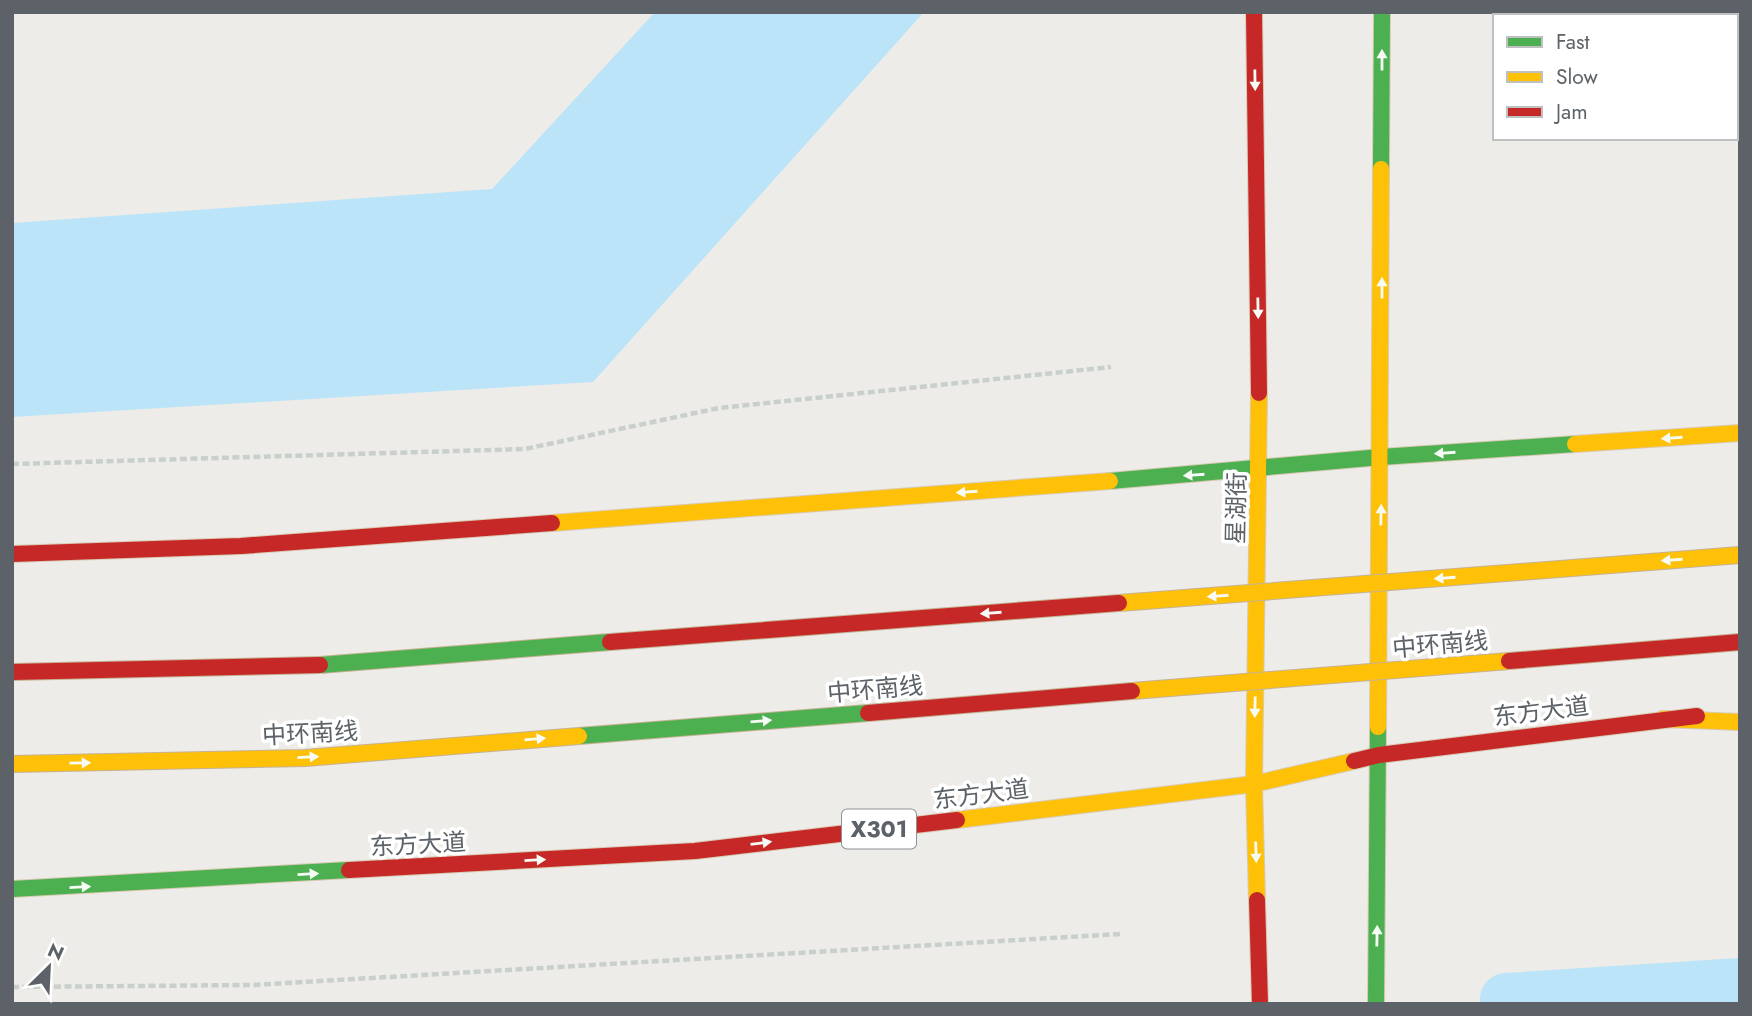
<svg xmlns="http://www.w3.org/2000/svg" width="1752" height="1016" viewBox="0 0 1752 1016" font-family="Jost,'Noto Sans SC',sans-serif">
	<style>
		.water { fill: #bbe4f8 }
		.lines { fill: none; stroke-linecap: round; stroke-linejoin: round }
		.canal { stroke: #bbe4f8; stroke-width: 52 }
		.fast-casing { stroke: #d8cab3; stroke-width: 18 }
		.slow-casing { stroke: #d8cab3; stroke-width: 18 }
		.jam-casing { stroke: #d8cab3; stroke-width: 18 }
		.path { stroke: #c9cfcb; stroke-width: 4.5; stroke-dasharray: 7 3.5; stroke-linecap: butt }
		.fast { stroke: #4caf50; stroke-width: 16 }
		.slow { stroke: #ffc107; stroke-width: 16 }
		.jam { stroke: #c62828; stroke-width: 16 }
		.fast-bridge-casing { stroke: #c5b294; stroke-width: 18; stroke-linecap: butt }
		.slow-bridge-casing { stroke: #c5b294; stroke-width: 18; stroke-linecap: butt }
		.jam-bridge-casing { stroke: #c5b294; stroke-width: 18; stroke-linecap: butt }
		.fast-bridge { stroke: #4caf50; stroke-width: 16 }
		.slow-bridge { stroke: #ffc107; stroke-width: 16 }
		.jam-bridge { stroke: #c62828; stroke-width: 16 }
		.oneway { fill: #f6fbf6 }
		.labels { text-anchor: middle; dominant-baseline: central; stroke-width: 7; stroke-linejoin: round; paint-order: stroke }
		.shield { fill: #fff; stroke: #8d9195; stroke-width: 2 }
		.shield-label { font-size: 23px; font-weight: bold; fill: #5c6267 }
		.street-label { font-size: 24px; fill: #5c6267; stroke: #fff }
	</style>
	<rect width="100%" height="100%" fill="#edece8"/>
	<!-- water -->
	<path class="water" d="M655,12H924L593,382L12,417V223L492,189Z"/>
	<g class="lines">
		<!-- canal -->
		<path class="canal" d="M1506,999L1740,984"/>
		<defs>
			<path id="fast" d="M1381,169L1382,12
				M1110,481L1381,457L1575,444
				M12,889L349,870
				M1376,1004L1378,727"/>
			<path id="slow" d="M1575,444L1740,433
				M552,523L1110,481
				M1663,719L1740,722
				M1378,727L1381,169
				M957,820L1254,784L1354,761
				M1257,900L1254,784L1259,393"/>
			<path id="jam" d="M1254,12L1259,393
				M12,554L241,546L552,523
				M1354,761L1379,755L1697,716
				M349,870L695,851L957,820
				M1257,900L1260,1004"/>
		</defs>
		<!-- fast casing -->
		<use href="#fast" class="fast-casing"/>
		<!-- slow casing -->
		<use href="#slow" class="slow-casing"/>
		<!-- jam casing -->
		<use href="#jam" class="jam-casing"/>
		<!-- path -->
		<path class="path" d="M12,464L525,449L719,408L1111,367
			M12,987L252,985L1120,934"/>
		<!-- fast -->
		<use href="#fast" class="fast"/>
		<!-- slow -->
		<use href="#slow" class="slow"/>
		<!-- jam -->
		<use href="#jam" class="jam"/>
		<defs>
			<path id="fast-bridge" d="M320,665L610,642
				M579,736L868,713"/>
			<path id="slow-bridge" d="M1119,603L1740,555
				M1132,691L1509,661
				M12,764L305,758L579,736"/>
			<path id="jam-bridge" d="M610,642L1119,603
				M1509,661L1740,642
				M12,672L320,665
				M868,713L1132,691"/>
		</defs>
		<!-- fast-bridge casing -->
		<use href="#fast-bridge" class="fast-bridge-casing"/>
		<!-- slow-bridge casing -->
		<use href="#slow-bridge" class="slow-bridge-casing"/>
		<!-- jam-bridge casing -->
		<use href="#jam-bridge" class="jam-bridge-casing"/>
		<!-- fast-bridge -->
		<use href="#fast-bridge" class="fast-bridge"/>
		<!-- slow-bridge -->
		<use href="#slow-bridge" class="slow-bridge"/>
		<!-- jam-bridge -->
		<use href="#jam-bridge" class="jam-bridge"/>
	</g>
	<!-- one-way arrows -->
	<defs><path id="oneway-solid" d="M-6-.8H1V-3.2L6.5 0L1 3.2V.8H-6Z" transform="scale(1.75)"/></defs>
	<g class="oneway">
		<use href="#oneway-solid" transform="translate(1382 60) rotate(-90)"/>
		<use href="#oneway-solid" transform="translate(1255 80) rotate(89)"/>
		<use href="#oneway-solid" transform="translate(1382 288) rotate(-90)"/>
		<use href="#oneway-solid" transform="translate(1258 308) rotate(89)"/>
		<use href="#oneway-solid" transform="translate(1672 438) rotate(176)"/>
		<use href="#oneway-solid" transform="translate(1445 453) rotate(176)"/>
		<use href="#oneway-solid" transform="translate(1194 475) rotate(176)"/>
		<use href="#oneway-solid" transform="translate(967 492) rotate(176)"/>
		<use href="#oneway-solid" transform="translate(1381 515) rotate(-89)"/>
		<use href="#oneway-solid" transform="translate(1672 560) rotate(176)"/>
		<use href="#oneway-solid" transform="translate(1445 578) rotate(176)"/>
		<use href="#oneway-solid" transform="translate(1218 596) rotate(176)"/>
		<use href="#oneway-solid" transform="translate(991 613) rotate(176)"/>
		<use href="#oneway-solid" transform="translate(1255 707) rotate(91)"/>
		<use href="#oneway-solid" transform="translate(761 721) rotate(-5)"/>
		<use href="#oneway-solid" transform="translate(535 739) rotate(-5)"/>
		<use href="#oneway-solid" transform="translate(308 757) rotate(-3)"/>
		<use href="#oneway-solid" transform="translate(80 763) rotate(-1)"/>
		<use href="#oneway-solid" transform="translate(761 843) rotate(-7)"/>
		<use href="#oneway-solid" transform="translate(1256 852) rotate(88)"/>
		<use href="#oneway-solid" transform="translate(535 860) rotate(-3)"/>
		<use href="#oneway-solid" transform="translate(308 874) rotate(-3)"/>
		<use href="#oneway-solid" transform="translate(80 887) rotate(-3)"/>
		<use href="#oneway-solid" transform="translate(1377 936) rotate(-89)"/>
	</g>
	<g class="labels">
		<!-- shield labels -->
		<rect class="shield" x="842" y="809.5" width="74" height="39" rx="5"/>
		<g class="shield-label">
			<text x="879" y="829">X301</text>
		</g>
		<!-- street labels -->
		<g class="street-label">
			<text transform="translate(1236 508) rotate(-89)">星湖街</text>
			<text transform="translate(1440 644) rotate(-5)">中环南线</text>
			<text transform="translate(875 689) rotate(-5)">中环南线</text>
			<text transform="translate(1541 711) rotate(-7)">东方大道</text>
			<text transform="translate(310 733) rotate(-3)">中环南线</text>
			<text transform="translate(981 794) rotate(-7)">东方大道</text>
			<text transform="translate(418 844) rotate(-3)">东方大道</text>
		</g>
	</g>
	<!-- border -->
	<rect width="1752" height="1016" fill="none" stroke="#5c6267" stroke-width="28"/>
	<!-- legend -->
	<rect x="1493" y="14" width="245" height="126" fill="#ffffff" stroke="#bec0c2" stroke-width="2"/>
	<rect x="1507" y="37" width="35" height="10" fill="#4caf50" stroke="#bec0c2" stroke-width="2"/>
	<text x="1556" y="49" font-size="21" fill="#5c6267">Fast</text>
	<rect x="1507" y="72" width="35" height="10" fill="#ffc107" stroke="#bec0c2" stroke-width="2"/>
	<text x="1556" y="84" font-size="21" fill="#5c6267">Slow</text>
	<rect x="1507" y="107" width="35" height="10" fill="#c62828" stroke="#bec0c2" stroke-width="2"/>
	<text x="1556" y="119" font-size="21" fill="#5c6267">Jam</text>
	<!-- north arrow -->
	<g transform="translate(49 967) rotate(24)" stroke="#ffffff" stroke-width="5" paint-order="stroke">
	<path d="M0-5L12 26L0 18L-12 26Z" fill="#5c6267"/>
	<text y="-10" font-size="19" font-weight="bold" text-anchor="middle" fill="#5c6267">N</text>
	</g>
</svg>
